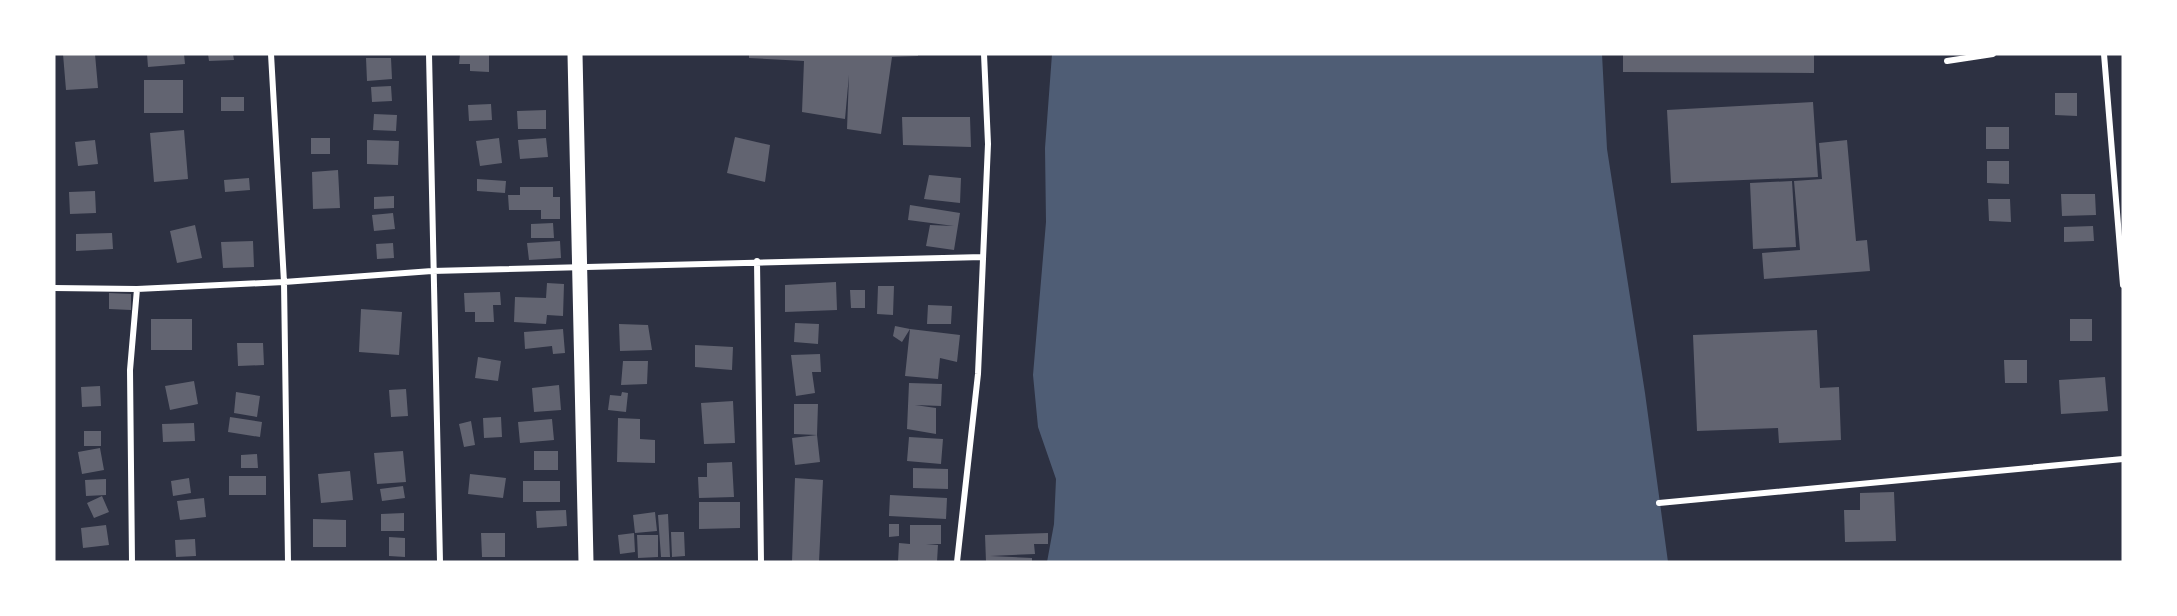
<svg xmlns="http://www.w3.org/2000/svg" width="2177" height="616" viewBox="0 0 2177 616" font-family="'Asap Condensed',sans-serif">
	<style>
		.water { fill: #4f5d75 }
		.building { fill: #626471 }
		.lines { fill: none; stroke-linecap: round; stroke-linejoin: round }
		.minor { stroke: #fff; stroke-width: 6 }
		.primary { stroke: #fff; stroke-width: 15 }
	</style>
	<rect width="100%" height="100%" fill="#2d3142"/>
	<!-- water -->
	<path class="water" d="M1052,54H1602L1607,149L1645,393L1668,562H1047L1054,524L1056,479L1038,427L1033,375L1046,222L1045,148Z"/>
	<!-- building -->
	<path class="building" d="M63,54H95L98,88L66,90Z
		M147,54H184L185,64L148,67Z
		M208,54H233L234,60L209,61Z
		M460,54H489V72L470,71V64H459Z
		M749,54H918V56L892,57L881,134L847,129L849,75L845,119L802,112L804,61L749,58Z
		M1623,54H1814V73L1623,72Z
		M366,58H391L392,79L367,81Z
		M144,80H183V113H144Z
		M391,86L392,101L372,102L371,87Z
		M2055,93H2077V116L2055,115Z
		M221,97H244V111H221Z
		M1813,102L1818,177L1671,183L1667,110Z
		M491,104L492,120L469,121L468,105Z
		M546,110V129H518L517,111Z
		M374,114L397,115L396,131L373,130Z
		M902,117H970L971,147L903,145Z
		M1986,127H2009V149H1986Z
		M184,130L188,179L154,182L150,133Z
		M735,137L770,145L765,182L727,173Z
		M311,138H330V154H311Z
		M499,138L502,163L480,166L476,141Z
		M546,138L548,157L520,159L518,140Z
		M95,140L98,164L78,166L75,142Z
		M367,140L399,141L398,165L367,164Z
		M1847,140L1856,241L1867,240L1870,271L1764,279L1762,253L1800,250L1794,181L1822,179L1819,143Z
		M1987,161H2009V184L1987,183Z
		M338,170L340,208L313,209L312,172Z
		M929,175L961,178L960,203L924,199Z
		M249,178L250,190L225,192L224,180Z
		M477,179L506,181L505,193L477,191Z
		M1792,181L1796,247L1753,249L1750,183Z
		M520,187H553V197H560V219H541V210H509L508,195H520Z
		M95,191L96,213L70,214L69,192Z
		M2061,194H2095L2096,215L2062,216Z
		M394,196V208L374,209V197Z
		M1988,199H2010L2011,222L1989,221Z
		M910,205L960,213L954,250L926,246L930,225L954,226L908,220Z
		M393,213L395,229L374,231L372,215Z
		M553,223L554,238H531V224Z
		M195,225L202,258L177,263L170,231Z
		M2093,226L2094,241L2064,242V227Z
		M112,233L113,249L76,251V234Z
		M253,241L254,267L223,268L221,242Z
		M560,241L561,258L529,260L527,243Z
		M393,243L394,258L377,259L376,244Z
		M836,282L837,310L785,312V285Z
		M547,283L564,284L563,316L547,315L546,324L514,322L515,297L546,298Z
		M878,286H894L893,315L877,314Z
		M850,290H865V308H851Z
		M500,292L501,305H493L494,322H475V312H465L464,293Z
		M109,293L131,294V310L109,309Z
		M928,305L952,306L951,324H927Z
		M361,309L402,312L399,355L359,352Z
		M151,319H192V350H151Z
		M2070,319H2092V341H2070Z
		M795,323L819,324L818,344L794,342Z
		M619,324L648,325L652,350L620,351Z
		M895,326L910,329L902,342L893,336Z
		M563,329L565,353L553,354L552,346L525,349L524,332Z
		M910,329L960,335L957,362L940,358L938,379L905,376Z
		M1817,330L1820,388L1839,387L1841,440L1779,443L1778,428L1697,431L1693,335Z
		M237,343H263L264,365L238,366Z
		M695,345L733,347L732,370L695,367Z
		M820,354L821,372H812L815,393L796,396L791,355Z
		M478,357L501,361L498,381L475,378Z
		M2004,360H2027V383H2005Z
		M623,361H648L647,384L621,385Z
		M2105,377L2108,411L2061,414L2059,380Z
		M194,381L198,404L170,410L165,386Z
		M909,383L942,384L941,406L915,405L936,408V434L907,429Z
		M559,385L561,410L534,412L532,388Z
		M100,386L101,406L82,407L81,387Z
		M406,389L408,416L391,417L389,390Z
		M236,392L260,396L257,417L234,413Z
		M622,392L628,393L626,412L608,410L610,395L621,396Z
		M733,401L735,443L704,444L701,403Z
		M794,404H818L817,435L794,434Z
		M230,417L262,422L260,437L228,432Z
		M501,417L502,437L484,438L483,418Z
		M618,418L640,419V439L655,440V463L617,462Z
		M552,419L554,440L520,443L518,422Z
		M471,421L475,445L464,447L459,424Z
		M194,423L195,441L163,442L162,424Z
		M84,431H101V446H84Z
		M817,435L820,462L795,465L792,438Z
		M909,437L943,439L941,464L907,461Z
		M100,448L104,470L82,474L78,452Z
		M403,451L406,482L377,484L374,453Z
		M534,451H558V470H534Z
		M257,454L258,468H241V455Z
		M732,462L734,497L699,498L698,477H707V463Z
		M913,468L948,469V489L913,488Z
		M350,471L353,500L321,503L318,474Z
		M470,474L506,478L503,498L468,494Z
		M229,476H266V495H229Z
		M189,478L191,493L173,496L171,481Z
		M795,478L823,480L819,562H792Z
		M106,479V495L86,496L85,480Z
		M523,481H560V502H523Z
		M403,486L405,498L382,501L380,489Z
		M1894,492L1896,541L1845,542L1844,510H1860V493Z
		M890,495L947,498L946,519L889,516Z
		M102,496L109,512L94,518L87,503Z
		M204,498L206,517L180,520L177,501Z
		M699,502H740V528L699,529Z
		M566,510L567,526L537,528L536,511Z
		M655,512L657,531L635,533L633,515Z
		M404,513V531H381V514Z
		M668,514L670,557H661L658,515Z
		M313,519L346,520V547H313Z
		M889,524H899V536L889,537Z
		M106,525L109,545L83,548L81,528Z
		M910,525H941V544H926L938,545L937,562H898L899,543L910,544Z
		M671,532H684L685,556L672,557Z
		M481,533H505V557H482Z
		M634,533L635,552L620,554L618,535Z
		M1048,533V544H1034L1035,554L990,556L1032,558V562H986L985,535Z
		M637,535H658V557L638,558Z
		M389,537L405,538V557L389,556Z
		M195,539L196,556L176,557L175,540Z"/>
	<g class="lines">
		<!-- minor -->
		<path class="minor" d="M271,54L284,282L288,562
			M429,54L440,562
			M2104,54L2123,285
			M1947,61L1993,54
			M757,261L761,562
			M54,288L137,289L284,282L432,271L983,257
			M1659,503L2123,459
			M132,562L130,370L137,289
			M957,562L978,374L988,144L984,54"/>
		<!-- primary -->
		<path class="primary" d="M575,54L586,562"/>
	</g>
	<!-- border -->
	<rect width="2177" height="616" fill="none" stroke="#ffffff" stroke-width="111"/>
</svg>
